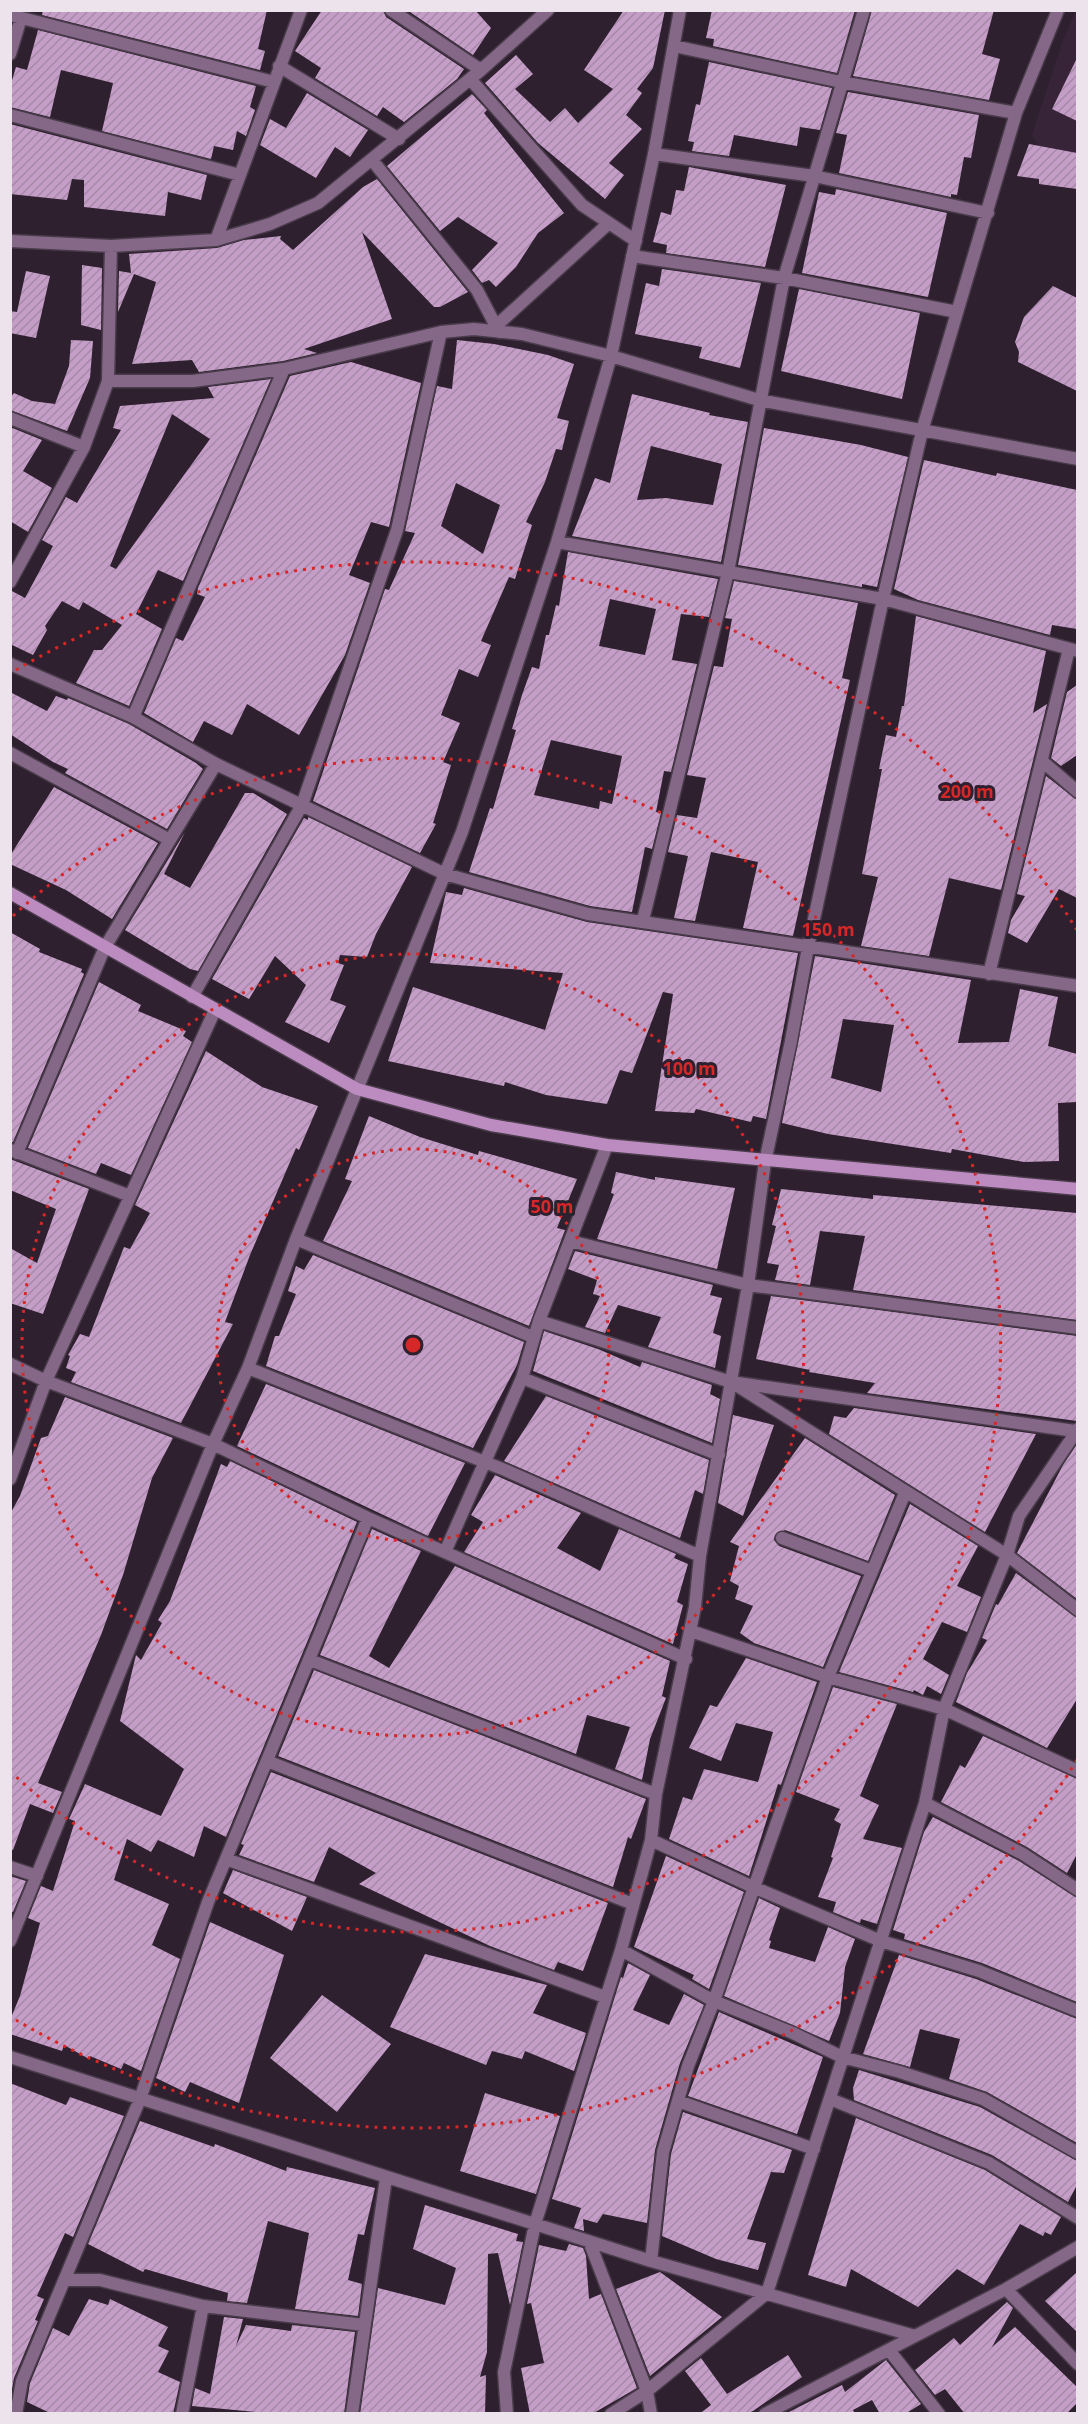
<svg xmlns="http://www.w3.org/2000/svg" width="1088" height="2424" viewBox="0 0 1088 2424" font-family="'Open Sans',sans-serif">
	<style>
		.built { fill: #382439 }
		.building { fill: url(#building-hatch); fill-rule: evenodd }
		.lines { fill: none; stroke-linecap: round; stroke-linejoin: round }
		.street-casing { stroke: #493b4a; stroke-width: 15 }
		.secondary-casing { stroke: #493b4a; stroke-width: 15 }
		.street { stroke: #856888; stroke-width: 12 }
		.secondary { stroke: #bc8cc0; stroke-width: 12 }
		.ring { fill: none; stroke: #d62828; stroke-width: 3; stroke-dasharray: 3 6 }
		.centre { fill: #d62828; stroke: #2e202f; stroke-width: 3 }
		.ring-label { font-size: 18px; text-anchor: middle; font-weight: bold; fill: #d62828; stroke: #2e202f; stroke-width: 6; stroke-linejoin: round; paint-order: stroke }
	</style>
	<defs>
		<pattern id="building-hatch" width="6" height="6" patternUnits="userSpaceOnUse" patternTransform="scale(1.5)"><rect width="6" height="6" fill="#c59ec8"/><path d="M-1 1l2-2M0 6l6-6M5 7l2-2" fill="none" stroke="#a688a8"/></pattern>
	</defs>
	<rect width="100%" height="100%" fill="#2e202f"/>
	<!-- built -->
	<path class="built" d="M1076,11H1077L1076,163L1047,158L1032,135L1062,43Z"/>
	<!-- building -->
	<path class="building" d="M43,10H267L258,49L265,51L260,70L42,15Z
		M322,10H383L386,17L464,69L457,79L404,122L383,107L377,116L315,78L321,68L295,51Z
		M407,10H475L491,28L473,55Z
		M624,10H665L653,68L637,89L642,93L626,115L642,129L609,163L624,175L605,199L538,143L485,83L516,55L533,74L515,89L550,122L565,108L578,123L613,89L584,70Z
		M712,10H855L837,73L713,46L714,39L706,38Z
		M872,10H994L982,54L1000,59L989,100L853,76Z
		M38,30L256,86L250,107L255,110L246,136L237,131L233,150L214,146L211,159L102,131L113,83L61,70L50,117L10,107V87L16,67L27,70Z
		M1077,58V121L1052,109Z
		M709,62L832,88L820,130L800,127L797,146L734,135L729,156L692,151L694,142L688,141L696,104L700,105Z
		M848,92L979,115L971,158L964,157L957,195L951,194V197L839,173L847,135L836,133Z
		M307,93L368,130L350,157L335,147L316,178L260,145L270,119L286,128Z
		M472,94L487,110L484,113L564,213L538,233L516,267L496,287L489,280L482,283L472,270L498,243L458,217L440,231L387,166Z
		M10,124L207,175L201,200L168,192L165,216L84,207V180L72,179L67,200L10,194Z
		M1029,144L1077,153V189L1039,184V179L1017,176Z
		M689,167L786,185L765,267L666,253L667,245L653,242L661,212L671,215L676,190L684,191Z
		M377,179L468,292L440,307H434L362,232L392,319L304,349L317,353L283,361L199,372L192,360L132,364L156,282L134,274L118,312L119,271L131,273L129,254L217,248L244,240L281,236L280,239L293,250L363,187Z
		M836,189L947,213L928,297L802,273L819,192L835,195Z
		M82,265L102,268L101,330L81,325Z
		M662,269L761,283L740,368L699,358L702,347L635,334L646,283L659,286Z
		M26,271L50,276L36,338L10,333V311L17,312Z
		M1053,286L1077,298V391L1018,362L1019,352L1015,342L1024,317Z
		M799,289L920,313L902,399L781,371Z
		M71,340L93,341L90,378L67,431L10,410V398L14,393L32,401L55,404L69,366Z
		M457,340L494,344L548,355L574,364L557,418L569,421L562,450L556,449L545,482L526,522L532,525L515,579L509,577L481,641L491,645L478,677L459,669L441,715L460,723L443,762L451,765L433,823L436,824L420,853L313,801L385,589L389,590L415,533L405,531L437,386L452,389ZM456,483L500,505L483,554L441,526Z
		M351,362L421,383L389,527L371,522L349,575L370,583L345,655L299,735L247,704L232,735L204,721L193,742L144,713L176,638L183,641L205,597L197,594L198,588L290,376Z
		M271,379L183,581L158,570L136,614L162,629L129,706L76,683L94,650H102L122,625L83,602L79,610L62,601L45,626L47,630L33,655L10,644V590L25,598L53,546L42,540L66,497L77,503L121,430L113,428L120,406L214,398L208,387ZM172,414L210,439L116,569L110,566Z
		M632,394L710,413L709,415L748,422L721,562L572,536L595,478L610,483ZM651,446L722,464L713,505L666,498L637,500Z
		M10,427L42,440L23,471L52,488L28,532L10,521Z
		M764,428L861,445L908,457L877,587L862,584V587L738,565Z
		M924,460L996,476L997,473L1077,490V629L1052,625L1050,635L918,600L894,589Z
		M568,552L718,579L709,617L681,614L672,660L697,664L671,772L664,771L656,812L661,813L652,849L645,847L632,912L590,906L469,872L490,808L493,809L516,730L512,729L522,695L532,667L539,669L546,635H549L556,605L559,606ZM610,599L656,609L645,655L599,646ZM551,740L622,756L612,804L600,801L599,809L534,795Z
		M734,581L858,603L842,678L850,680L793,936L743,928L758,862L711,852L695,921L674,918L688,856L668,852L677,815L697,818L706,778L687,775L714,666L723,667L732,619L725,618Z
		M916,616L1046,651L1033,713L1047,704L1001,890L949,878L929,956L861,946L878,877L862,874L882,769H879L886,735L896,737L902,706H904Z
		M1077,685V755L1061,766L1051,758L1067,692Z
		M10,692L47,711L56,696L67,700L68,698L129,724L196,763L203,769L167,829L65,773L68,769L53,762L10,734Z
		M1046,776L1077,800V898L1059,889L1027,943L1008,933L1011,920L1025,896L1017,894Z
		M54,787L158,843L112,919L66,890L10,864V856L20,840Z
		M245,793H253L287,814L198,971L190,969L125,930L185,832L164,874L190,888Z
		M308,817L412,867L376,934L367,957L340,955L338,963L344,965L330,1000L346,1006L329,1043L285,1022L306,985L275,956L249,999L212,979L304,818L308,820Z
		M464,888L587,922L798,953L766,1119L753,1116L751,1122L696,1109L694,1113L655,1111L673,994L663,992L632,1073L620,1070L607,1104L546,1095L505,1082L504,1086L388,1061L413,987L545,1030L563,973L430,963L446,892L462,895Z
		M10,932L40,949L39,952L82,969L81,972L84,974L13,1142H10Z
		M815,956L971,980L958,1043L1009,1042L1020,989L1058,997L1048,1046L1077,1054V1102L1058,1103L1059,1161L1024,1162L952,1149L951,1153L828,1134L782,1123ZM843,1019L894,1025L881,1092L831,1078Z
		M99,982L141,1005L138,1011L186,1031L183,1036L192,1042L131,1175L101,1163L96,1174L28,1148Z
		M206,1051L262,1087L318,1106L299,1150L296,1148L250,1255L225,1322L233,1324L181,1423L71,1382L76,1372L66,1368L70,1356L68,1355L80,1334L89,1337L124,1247L130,1249L150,1213L135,1205Z
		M369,1116L420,1137L478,1155L479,1151L577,1179L557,1228L565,1230L529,1326L323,1241L352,1181L345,1179Z
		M10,1159L89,1189L43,1314L10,1303V1248L37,1263L56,1209L10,1190Z
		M616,1172L655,1180V1177L735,1188L717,1269L597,1239L614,1194L611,1193Z
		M781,1189L873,1199V1195L1077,1213V1320L853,1290L865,1236L820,1231L810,1285L775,1280L779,1265L767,1263L776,1226L772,1225Z
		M575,1251L713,1285L710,1295L722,1298L713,1333L721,1336L715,1368L648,1347L661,1317L618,1305L605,1333L585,1327L600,1296L593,1294L597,1280L568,1269Z
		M313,1255L524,1342L517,1365L473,1448L266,1366L275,1336H279L296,1294L288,1291L296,1266L304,1270Z
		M771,1296L1077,1336V1421L867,1393L875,1383L809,1372L810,1370L756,1359Z
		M544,1331L598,1349L640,1367L642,1362L712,1385L710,1394L720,1399L712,1443L533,1371Z
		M266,1384L465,1463L428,1536L237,1446Z
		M546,1396L709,1460L703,1494L695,1490L680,1538L504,1461Z
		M65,1397L173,1438L152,1478L123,1575L101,1635L38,1783L62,1792L53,1813L30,1804L13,1850H10V1514L20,1496L41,1438L48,1436Z
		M854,1408L1036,1434L985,1532L829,1434L834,1416L846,1418Z
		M733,1415L774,1425L743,1516L718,1503Z
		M805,1438L895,1495L868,1561L785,1530L775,1535L774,1540L779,1546L861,1576L823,1667L754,1643L740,1633L753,1606L735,1599L739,1586L730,1581L739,1546L730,1542Z
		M1077,1444V1599L1017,1553L1063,1465Z
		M230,1461L357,1522L226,1837L204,1826L194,1857L158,1840L151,1852L127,1839L114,1880L169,1904L152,1945L180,1959L141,2071L124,2063L121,2069L90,2056L89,2059L64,2045L62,2051L10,2034V2020L20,1996L40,1923L28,1918L41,1886L53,1891L75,1821L69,1819L85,1784L161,1816L184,1769L120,1721L136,1655L141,1660L162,1623L158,1620L170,1601L221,1464L227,1467Z
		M495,1475L581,1513L557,1548L600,1571L619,1529L676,1554L674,1558L688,1564L677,1602L683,1605L673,1644L464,1552L483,1522L471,1515Z
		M910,1504L978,1546L957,1586L981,1597L967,1632L942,1622L923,1659L949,1675L941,1694L927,1686L923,1695L914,1690L913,1692L839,1672Z
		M372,1529L421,1551L369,1656L389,1668L455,1566L670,1661L662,1696L666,1698L650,1739L642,1780L615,1769L630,1727L587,1715L576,1754L320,1655Z
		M1016,1573L1077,1618V1699L1047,1748L956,1702L967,1673L987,1640L982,1638L996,1604L998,1605Z
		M746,1658L817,1682L781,1785L778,1784L749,1876L669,1839L683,1797L692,1800L704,1769L758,1782L773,1732L736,1723L721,1761L689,1748L710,1705L717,1707Z
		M314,1670L646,1799L631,1839L628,1837L613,1887L278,1756Z
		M833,1687L897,1704L860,1796L879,1805L863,1839L902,1848L877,1924L861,1919L860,1923L833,1912L836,1902L818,1897L833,1858L831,1857L841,1824L834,1820L840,1809L796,1792Z
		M983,1736L1077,1779V1854L1067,1873L1027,1847L941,1802L960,1765L965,1768Z
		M271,1772L608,1903L583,1971L558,1962L554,1970L490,1946L359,1884L376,1873L329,1847L314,1882L239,1855L244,1845L241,1844Z
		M933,1817L1019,1861L1077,1898V2002L982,1963L904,1939L905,1934L893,1930L924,1832Z
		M666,1856L744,1892L709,1989L692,1979L694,1975L634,1947Z
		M233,1870L307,1897L292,1931L223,1893Z
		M10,1876L26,1881L13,1912L10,1911Z
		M759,1898L780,1908L769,1940L771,1941L769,1948L815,1962L828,1927L855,1939L845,1967L840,2013L829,2041L724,1996Z
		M210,1922L284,1955L239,2103L190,2082L185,2092L156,2078Z
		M425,1954L547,1985L533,2013L586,2033L574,2071L525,2051L522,2059L492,2051L486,2065L390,2027Z
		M899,1955L976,1979L1077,2019V2143L987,2092L949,2079L960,2039L920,2029L910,2067L863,2054Z
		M628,1963L650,1975L633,2010L669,2025L684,1994L704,2005L680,2063L655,2150L647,2223L603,2214L597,2223L583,2219L584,2231L574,2228L581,2208L552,2199L621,1977L623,1978Z
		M322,1995L391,2044L337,2112L270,2058Z
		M719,2012L823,2057L797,2134L688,2096Z
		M859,2070L980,2107L1077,2161V2185L1068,2202L992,2155L854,2100L853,2088Z
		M10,2083L66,2105L70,2097L124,2116L73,2237L65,2233L37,2296L44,2299L35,2320L38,2321L14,2378L11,2395Z
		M485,2093L560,2116L536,2194L460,2171Z
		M683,2112L792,2150L784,2173L771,2172L747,2239L766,2243L758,2270L716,2259L662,2236L671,2154Z
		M856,2118L985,2170L1061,2217L1051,2235L1045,2232L1043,2236L1020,2224L984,2285L957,2269L918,2307L851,2269L846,2287L808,2275Z
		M140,2121L214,2147L215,2144L286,2171L287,2167L375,2188L364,2235L358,2234L348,2280L362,2284L358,2316L295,2309L309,2233L268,2221L247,2303L227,2301L228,2293L145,2269L143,2272L88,2244Z
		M425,2205L518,2234L516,2241L523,2242L510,2305L498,2253L488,2254L487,2352L480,2377L486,2375L485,2414H360L378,2288L445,2305L456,2268L413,2249Z
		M569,2244L583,2248L586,2256L589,2299L601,2294L637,2388L592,2414H530L521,2368L544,2363L531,2303L527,2304L539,2245L566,2251Z
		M660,2272L722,2317L650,2376L616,2289Z
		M1077,2272V2332L1045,2301Z
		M89,2299L108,2305L110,2299L168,2327L158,2346L169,2351L158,2372L180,2382L173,2414H52L27,2402L30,2383L53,2328L69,2336Z
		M1007,2302L1013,2308L992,2347L1015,2327L1077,2387V2403L1066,2414H965L945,2389L935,2395L915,2370L954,2338L960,2345Z
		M224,2317L243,2319L236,2346L246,2325L291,2331L292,2325L355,2332L344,2414H277L192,2406L195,2388L210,2394Z
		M788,2355L802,2377L753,2411L746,2414H699L711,2405L685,2371L701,2358L727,2394Z
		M886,2360L921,2404L905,2414H880L872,2400L853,2410L855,2414H785L842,2385L845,2392Z"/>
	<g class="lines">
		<defs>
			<path id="street" d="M391,10L481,70
				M10,15L274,82
				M674,46L841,82L1016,113
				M10,54L21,18
				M279,66L399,139
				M470,79L582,205L636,241
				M10,115L240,175
				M654,154L814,176L988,213
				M372,160L477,290L499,332
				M216,240L301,10
				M10,241L111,246L216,240L270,224L318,203L481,70L548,10
				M632,256L784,278L957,312
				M496,326L609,223
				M108,381H193L284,369L441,332L474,329L522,334L611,356L759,400L1078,459
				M10,418L84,447
				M557,542L883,599L1078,651
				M10,582L84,447L108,381L111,246
				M10,664L133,717L216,764L445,874L588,914L1078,986
				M133,717L284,369
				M10,753L170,840
				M1042,761L1078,792
				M643,920L728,572L784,278L864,10
				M989,974L1069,649
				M192,997L302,805L397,530L441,332
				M11,1150L130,1196
				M17,1153L105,947L216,764
				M296,1239L533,1337
				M570,1241L748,1285L1078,1328
				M539,1321L731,1382L1075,1431
				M10,1364L46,1381L213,1444L368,1518L686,1659
				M248,1368L505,1470L700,1556
				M522,1378L719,1455
				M736,1385L1007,1555L1078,1610
				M10,1479L46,1381L215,1010
				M782,1538L872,1571
				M445,1552L522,1378L539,1321L607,1145
				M691,1631L828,1677L944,1709L1078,1771
				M310,1660L656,1794
				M267,1761L633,1904
				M925,1803L1023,1854L1078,1890
				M651,1840L753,1887L881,1941L979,1971L1078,2011
				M226,1859L605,1997
				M10,1867L37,1876
				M10,1941L213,1444L248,1368L296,1239L462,832L557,542L611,356L654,154L680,10
				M621,1950L714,2001L793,2033L842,2057L900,2072L983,2099L1078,2153
				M10,2057L651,2261L915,2336L1006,2289L1078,2247
				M830,2099L989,2163L1078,2218
				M678,2101L814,2149
				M589,2241L647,2391L651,2414
				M651,2261L663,2152L688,2066L714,2001L828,1677L905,1493
				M64,2280H100L203,2306L364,2325
				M1006,2289L1078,2364
				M889,2350L939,2414
				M16,2414L22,2381L140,2099L208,1902L368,1518
				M182,2414L203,2306
				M352,2414L386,2178
				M507,2414L504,2372L535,2224L621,1950L651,1840L656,1794L695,1607L700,1556L748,1285L765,1162L791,1041L808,947L883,599L922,431L1016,113L1058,10
				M611,2414L647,2391L767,2293L925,1803L944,1709L1007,1555L1019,1516L1078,1429
				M765,2414L915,2336"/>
			<path id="secondary" d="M10,893L357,1089L491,1125L607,1145L1078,1189"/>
		</defs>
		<!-- street casing -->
		<use href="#street" class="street-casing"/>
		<!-- secondary casing -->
		<use href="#secondary" class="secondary-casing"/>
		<!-- street -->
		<use href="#street" class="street"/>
		<!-- secondary -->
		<use href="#secondary" class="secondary"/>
	</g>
	<!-- distance rings -->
	<g class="ring">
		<circle cx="413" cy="1345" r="196"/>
		<circle cx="413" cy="1345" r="391"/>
		<path d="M13 916A587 587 0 1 1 13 1774"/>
		<path d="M1077 1760A783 783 0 0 1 16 2020M16 670A783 783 0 0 1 1077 930"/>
	</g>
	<circle cx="413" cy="1345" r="9" class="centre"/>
	<g class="ring-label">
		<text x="967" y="798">200 m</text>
		<text x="828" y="936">150 m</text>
		<text x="689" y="1075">100 m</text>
		<text x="552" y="1213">50 m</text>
	</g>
	<!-- border -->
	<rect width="1088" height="2424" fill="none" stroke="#ede3ed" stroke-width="24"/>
</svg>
